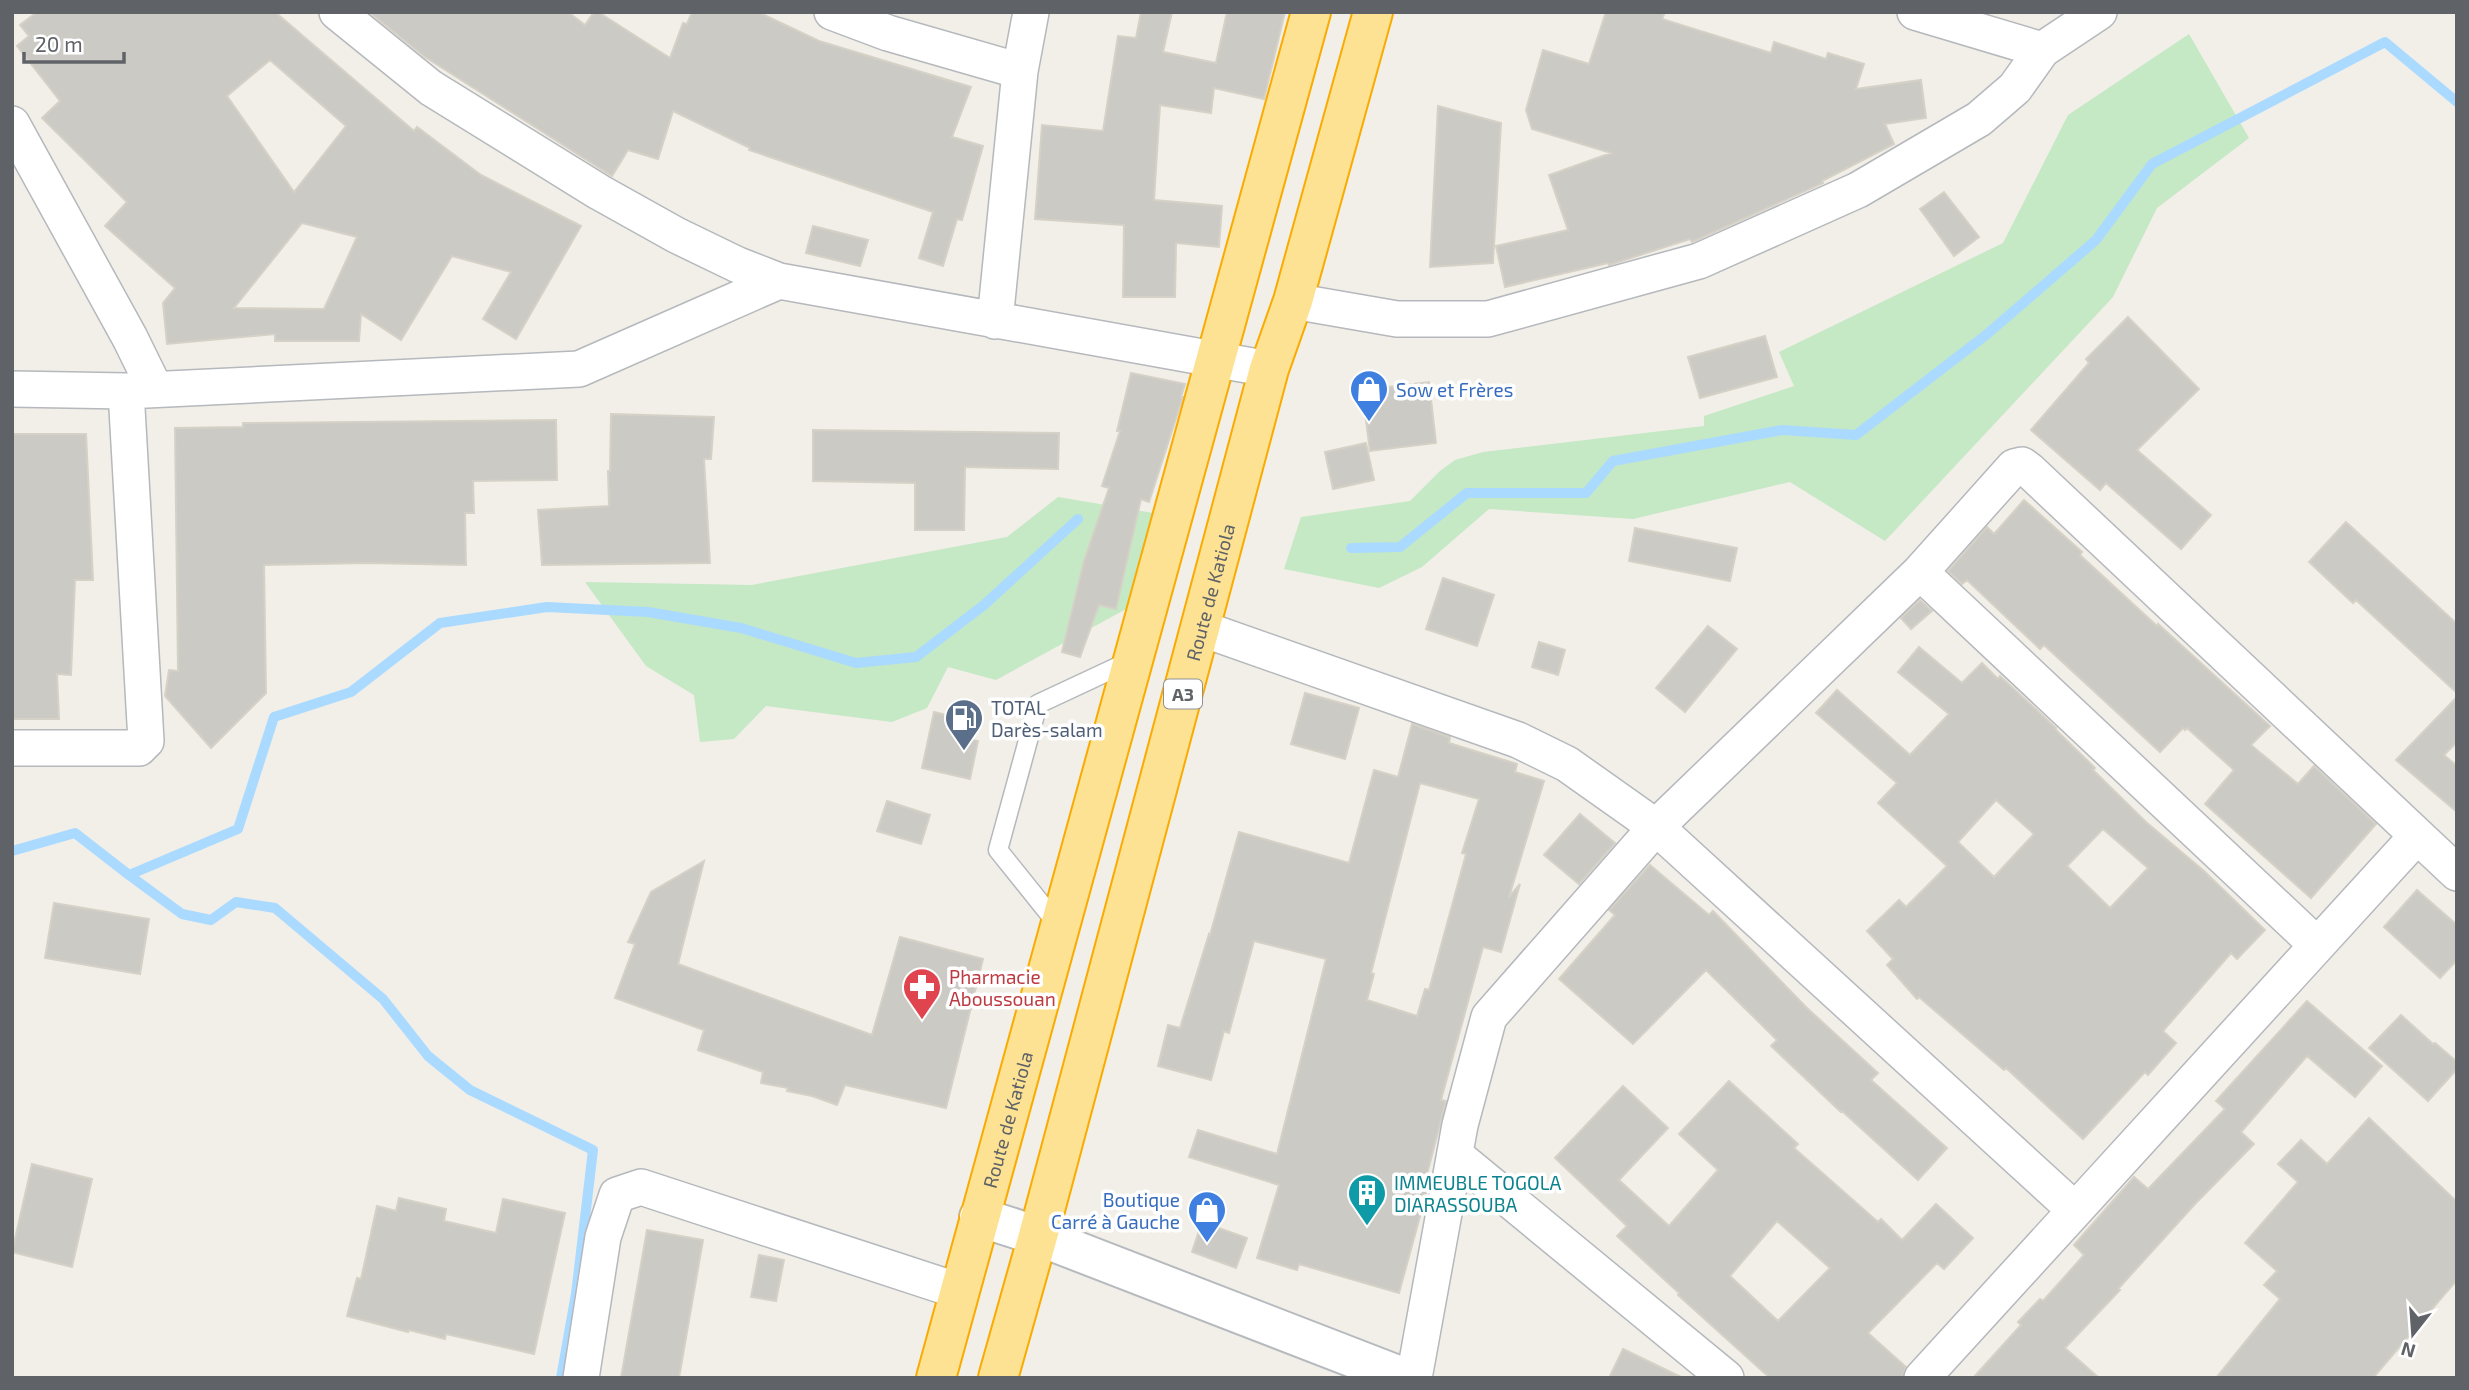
<svg xmlns="http://www.w3.org/2000/svg" width="2469" height="1390" viewBox="0 0 2469 1390" font-family="'Exo 2',sans-serif">
	<style>
		.green { fill: #c5e8c5 }
		.lines { fill: none; stroke-linecap: round; stroke-linejoin: round }
		.stream { stroke: #aadaff; stroke-width: 10 }
		.building { fill: #cccac5; stroke: #d6d1c6; stroke-width: 2; fill-rule: evenodd }
		.lane-casing { stroke: #b5b8bc; stroke-width: 21 }
		.street-casing { stroke: #b5b8bc; stroke-width: 38 }
		.secondary-casing { stroke: #b6babf; stroke-width: 42 }
		.highway-casing { stroke: #f9ab00; stroke-width: 42 }
		.lane { stroke: #fff; stroke-width: 18 }
		.street { stroke: #fff; stroke-width: 35 }
		.secondary { stroke: #fff; stroke-width: 38 }
		.highway { stroke: #fde293; stroke-width: 38 }
		.labels { text-anchor: middle; dominant-baseline: central; stroke-width: 7; stroke-linejoin: round; paint-order: stroke }
		.shield { fill: #fff; stroke: #8f9295; stroke-width: 2 }
		.shield-label { font-size: 18px; font-weight: bold; fill: #5f6368 }
		.shop-label { font-size: 19px; fill: #366cbe; stroke: #fff; text-anchor: start }
		.street-label { font-size: 19px; fill: #5f6368; stroke: #fff }
		.service-label { font-size: 19px; fill: #4e5e75; stroke: #fff; text-anchor: start }
		.health-label { font-size: 19px; fill: #be3a42; stroke: #fff; text-anchor: start }
		.culture-label { font-size: 19px; fill: #0d838f; stroke: #fff; text-anchor: start }
	</style>
	<rect width="100%" height="100%" fill="#f1efe8"/>
	<!-- green -->
	<path class="green" d="M2189,34L2249,138L2157,208L2113,297L1885,541L1790,482L1633,519L1489,509L1422,567L1379,588L1284,569L1301,517L1410,501L1440,471L1455,460L1483,452L1704,426V416L1794,386L1779,352L2003,243L2068,115Z
		M1058,497L1153,513L1128,608L996,680L948,667L927,708L892,722L766,706L734,739L700,742L694,695L646,666L585,582L752,585L1007,537Z"/>
	<g class="lines">
		<!-- stream -->
		<path class="stream" d="M1351,548L1400,547L1467,493H1586L1613,461L1782,430L1856,435L1986,335L2096,240L2152,164L2385,42L2457,102
			M12,851L75,833L129,875L238,829L274,717L351,692L440,623L547,607L648,612L741,628L856,663L916,657L984,605L1078,519
			M129,875L182,914L211,920L236,902L275,908L383,999L428,1056L470,1090L593,1150L576,1294L561,1378"/>
	</g>
	<!-- building -->
	<path class="building" d="M37,12H275L414,131L417,127L481,175L581,226L516,339L483,319L511,272L452,256L401,340L361,314L359,341H275V334L167,344L163,303L175,288L105,226L127,202L42,118L60,101L17,46L29,36L20,25ZM270,60L346,126L294,192L227,96ZM302,223L357,237L324,309L234,308Z
		M369,12H568L585,25L594,12H598L670,58L683,23L687,24L692,12H758L819,41L971,87L952,137L983,146L962,220L957,219L943,266L919,258L933,212L749,150L750,148L673,111L658,159L628,150L612,176L425,57Z
		M1141,12H1172L1163,52L1216,63L1227,12H1285L1264,99L1214,88L1211,113L1160,105L1154,200L1222,206L1219,247L1176,243L1175,297H1123L1124,225L1035,219L1042,125L1103,131L1118,36L1136,38Z
		M1606,12H1665L1662,19L1771,53L1774,42L1826,59L1828,53L1864,64L1856,89L1921,80L1926,118L1885,124L1894,144L1822,181L1823,183L1692,242L1690,239L1609,265L1608,263L1505,287L1496,246L1568,230L1549,175L1611,153L1532,129L1526,110L1543,50L1589,64Z
		M1438,106L1501,123L1493,263L1430,267Z
		M1944,192L1979,237L1954,256L1920,209Z
		M813,226L868,240L860,266L806,253Z
		M2128,317L2199,389L2137,450L2211,515L2181,549L2106,483L2100,490L2031,430L2089,363L2086,359Z
		M1765,336L1777,377L1700,398L1688,357Z
		M1131,373L1185,384L1181,397H1183L1149,502L1141,499L1116,609L1099,605L1080,657L1062,652L1084,561L1109,488L1102,486L1120,431H1117Z
		M1429,382L1436,443L1370,451L1362,390Z
		M611,414L714,417L711,459H704L710,563L542,565L538,510L609,506L608,471H610Z
		M556,420L557,480L473,481L474,513H465L466,565L367,563L264,565L266,693L211,748L165,696L169,670L178,671L175,428L243,427V423Z
		M813,430L1059,433L1058,469L965,467L964,530H915V483L813,481Z
		M12,434H86L93,580H75L71,675L57,674L59,719H12Z
		M1366,443L1374,480L1333,489L1325,452Z
		M2024,500L2082,552L2080,555L2157,626L2158,624L2270,726L2251,745L2298,784L2314,766L2376,824L2311,898L2205,804L2234,770L2187,728L2185,730L2183,728L2160,752L2044,645L2040,649L1967,580L1962,584L1948,571L1987,527L1994,534Z
		M2346,522L2457,624V693L2356,600L2353,603L2309,562Z
		M1635,528L1737,548L1730,581L1629,561Z
		M1443,578L1494,595L1477,646L1426,629Z
		M1920,600L1932,611L1911,629L1901,618Z
		M1708,626L1737,649L1685,712L1656,688Z
		M1539,642L1565,650L1558,675L1532,667Z
		M1919,647L1962,683L1982,663L1998,679L2000,676L2056,728L2055,729L2095,768L2093,770L2146,822L2204,871L2265,930L2237,959L2231,953L2163,1031L2176,1043L2148,1075L2145,1072L2083,1139L2006,1068L2004,1070L1919,997L1917,999L1887,965L1893,959L1867,931L1899,900L1906,907L1947,866L1878,803L1897,783L1816,713L1837,690L1910,755L1949,714L1898,672ZM1996,800L2034,834L1994,877L1958,842ZM2103,829L2148,868L2110,908L2067,866Z
		M1305,693L1359,708L1345,759L1291,744Z
		M2457,697V742L2444,755L2457,766V812L2396,760Z
		M934,712L964,719L959,737L978,741L970,779L922,768Z
		M1412,724L1450,737L1449,743L1517,764L1515,772L1544,781L1509,897L1520,884L1501,952L1483,947L1441,1100L1446,1101L1424,1186L1428,1187L1427,1191L1399,1293L1299,1264L1297,1270L1257,1258L1279,1185L1189,1157L1198,1130L1277,1154L1326,959L1254,941L1229,1033L1224,1031L1211,1080L1158,1066L1168,1025L1180,1028L1209,934L1210,935L1239,832L1349,863L1374,770L1398,777ZM1420,783L1479,799L1462,853L1466,854L1429,990L1425,989L1417,1016L1367,1000L1374,974L1371,973Z
		M887,801L930,815L921,844L877,831Z
		M1580,814L1615,843L1579,884L1544,855Z
		M704,861L678,964L872,1035L900,937L983,959L946,1108L845,1085L837,1105L812,1096L787,1091L788,1088L761,1083L763,1072L698,1050L704,1030L615,998L635,944L628,942L651,892Z
		M1650,865L1709,915L1713,911L1807,1008L1878,1073L1871,1080L1947,1148L1918,1180L1842,1111L1841,1112L1771,1046L1777,1040L1706,970L1633,1044L1559,979L1615,915L1609,910Z
		M2417,890L2457,925V960L2440,978L2384,927Z
		M54,903L149,919L140,974L45,958Z
		M2307,1001L2382,1066L2355,1097L2307,1056L2241,1132L2254,1144L2195,1204L2118,1289L2120,1290L2065,1348L2099,1378H1973L2021,1325L2018,1322L2040,1299L2043,1301L2084,1255L2074,1245L2134,1177L2148,1189L2225,1109L2216,1101Z
		M2401,1015L2433,1044L2435,1043L2457,1062V1069L2428,1101L2369,1048Z
		M1729,1081L1798,1144L1794,1148L1878,1222L1881,1219L1902,1240L1936,1204L1973,1238L1944,1269L1937,1263L1868,1333L1906,1367L1902,1378H1770L1678,1295L1679,1293L1617,1236L1627,1226L1555,1158L1623,1086L1668,1128L1619,1180L1669,1226L1718,1170L1679,1134ZM1777,1221L1830,1268L1778,1321L1730,1276Z
		M2369,1118L2457,1202V1280L2373,1378H2216L2280,1299L2264,1285L2277,1271L2245,1243L2298,1182L2278,1164L2301,1140L2327,1164Z
		M32,1164L92,1179L72,1267L12,1252Z
		M399,1198L446,1209L444,1221L496,1233L503,1199L565,1213L534,1354L446,1334L445,1339L409,1330L408,1332L347,1316L357,1278L361,1279L377,1206L396,1211Z
		M1202,1222L1247,1238L1236,1268L1192,1252Z
		M647,1230L703,1240L679,1378H621Z
		M759,1255L784,1260L776,1301L751,1297Z
		M1623,1349L1683,1378H1609Z"/>
	<g class="lines">
		<defs>
			<path id="lane" d="M1059,926L998,850L1038,704L1130,661"/>
			<path id="street" d="M337,12L431,88L599,192L676,235L738,265L779,281L1269,369
				M832,12L888,33L1020,71
				M1915,12L2042,50
				M12,124L130,338L155,389
				M1293,301L1397,319H1488L1699,261L1858,190L1979,119L2015,88L2042,50L2099,12
				M995,321L1020,71L1031,12
				M12,389L126,391L579,369L779,281
				M1920,572L2317,945
				M1200,628L1518,740L1567,764L1656,827L2075,1210
				M12,748H139L146,741L126,391
				M1455,1155L1726,1378
				M581,1378L603,1237L617,1195L641,1187L959,1291
				M1414,1378L1460,1125L1489,1017L1656,827L1920,572L2014,467L2022,465L2030,471L2457,873
				M1922,1378L2417,836"/>
			<path id="secondary" d="M979,1217L1038,1236L1395,1374L1409,1378"/>
			<g id="highway">
				<path id="s1" d="M936,1378L1311,12"/>
				<path id="s2" d="M998,1378L1038,1236L1269,369L1293,301L1373,12"/>
			</g>
		</defs>
		<!-- lane casing -->
		<use href="#lane" class="lane-casing"/>
		<!-- street casing -->
		<use href="#street" class="street-casing"/>
		<!-- secondary casing -->
		<use href="#secondary" class="secondary-casing"/>
		<!-- highway casing -->
		<use href="#highway" class="highway-casing"/>
		<!-- lane -->
		<use href="#lane" class="lane"/>
		<!-- street -->
		<use href="#street" class="street"/>
		<!-- secondary -->
		<use href="#secondary" class="secondary"/>
		<!-- highway -->
		<use href="#highway" class="highway"/>
	</g>
	<!-- icons -->
	<defs>
		<symbol id="shop-pin" viewBox="-11 -11 22 30"><path d="M0 17L-7.5 6A9.5 9.5 0 1 1 7.5 6Z" fill="#3f7fe0" stroke="#fff"/><path d="M-5-2.5h2.3a2.7 3.5 0 0 1 5.4 0H5L5.5 6h-11ZM-1.5-2.5h3a1.5 2.3 0 0 0-3 0Z" fill="#fff"/></symbol>
		<symbol id="fuel-pin" viewBox="-11 -11 22 30"><path d="M0 17L-7.5 6A9.5 9.5 0 1 1 7.5 6Z" fill="#5c6f8a" stroke="#fff"/><path d="M-5.5-6h7V0h2V4h1.3V-2.5L3-4.5l.8-.8L6-3V5H2.5V1h-1V6h-7ZM-4.2-4.7v3.2H.2V-4.7Z" fill="#fff"/></symbol>
		<symbol id="pharmacy-pin" viewBox="-11 -11 22 30"><path d="M0 17L-7.5 6A9.5 9.5 0 1 1 7.5 6Z" fill="#e0444e" stroke="#fff"/><path d="M-2-6h4v4h4v4h-4v4h-4v-4h-4v-4h4Z" fill="#fff"/></symbol>
		<symbol id="building-pin" viewBox="-11 -11 22 30"><path d="M0 17L-7.5 6A9.5 9.5 0 1 1 7.5 6Z" fill="#0f9aa8" stroke="#fff"/><path d="M-4-6H4V6H1V3H-1V6H-4ZM-2.5-4.3h1.7v1.8h-1.7ZM.8-4.3h1.7v1.8H.8ZM-2.5-1h1.7V.8h-1.7ZM.8-1h1.7V.8H.8Z" fill="#fff"/></symbol>
	</defs>
	<g fill-rule="evenodd">
		<use href="#shop-pin" x="1347" y="367" width="44" height="60"/>
		<use href="#fuel-pin" x="942" y="696" width="44" height="60"/>
		<use href="#pharmacy-pin" x="900" y="965" width="44" height="60"/>
		<use href="#building-pin" x="1345" y="1171" width="44" height="60"/>
		<use href="#shop-pin" x="1185" y="1188" width="44" height="60"/>
	</g>
	<g class="labels">
		<!-- shield labels -->
		<rect class="shield" x="1164" y="679.5" width="38" height="29" rx="5"/>
		<g class="shield-label">
			<text x="1183" y="694">A3</text>
		</g>
		<!-- shop labels -->
		<g class="shop-label">
			<text x="1396" y="389">Sow et Frères</text>
			<text x="1180" y="1199" text-anchor="end">Boutique<tspan x="1180" dy="22">Carré à Gauche</tspan></text>
		</g>
		<!-- street labels -->
		<g class="street-label">
			<text stroke="none"><textPath href="#s2" startOffset="814">Route de Katiola</textPath></text>
			<text stroke="none"><textPath href="#s1" startOffset="268">Route de Katiola</textPath></text>
		</g>
		<!-- service labels -->
		<g class="service-label">
			<text x="991" y="707">TOTAL<tspan x="991" dy="22">Darès-salam</tspan></text>
		</g>
		<!-- health labels -->
		<g class="health-label">
			<text x="949" y="976">Pharmacie<tspan x="949" dy="22">Aboussouan</tspan></text>
		</g>
		<!-- culture labels -->
		<g class="culture-label">
			<text x="1394" y="1182">IMMEUBLE TOGOLA<tspan x="1394" dy="22">DIARASSOUBA</tspan></text>
		</g>
	</g>
	<!-- border -->
	<rect width="2469" height="1390" fill="none" stroke="#5f6368" stroke-width="28"/>
	<!-- north arrow -->
	<g transform="translate(2413 1334) rotate(197)" stroke="#ffffff" stroke-width="5" paint-order="stroke">
	<path d="M0-5L12 26L0 18L-12 26Z" fill="#5f6368"/>
	<text y="-10" font-size="19" font-weight="bold" text-anchor="middle" fill="#5f6368">N</text>
	</g>
	<!-- scale -->
	<path d="M24 52v10h100v-10" fill="none" stroke="#5f6368" stroke-width="3.5"/>
	<text x="35" y="52" font-size="21" fill="#5f6368" stroke="#ffffff" stroke-width="5" paint-order="stroke">20 m</text>
</svg>
